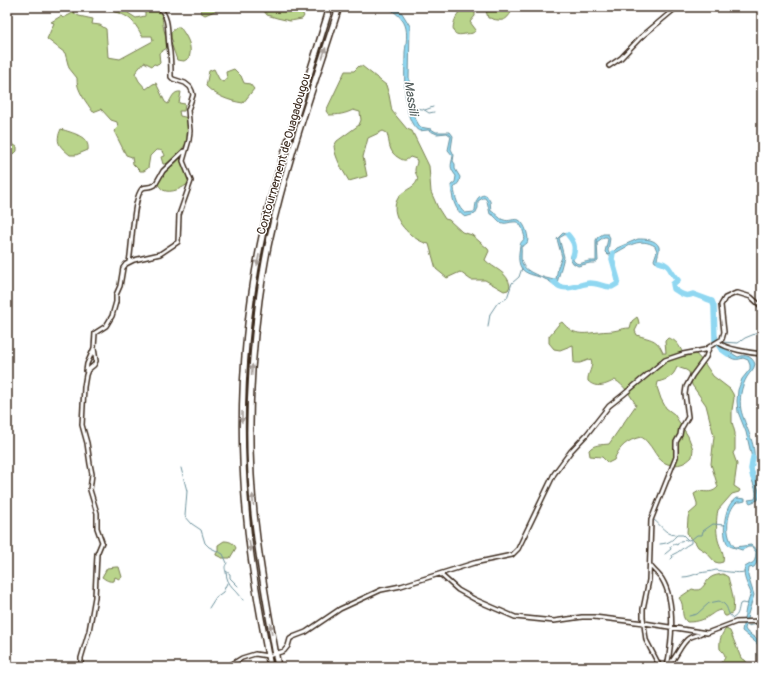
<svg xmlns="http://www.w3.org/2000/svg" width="769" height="674" viewBox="0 0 769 674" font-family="Pangolin,sans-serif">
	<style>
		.green { fill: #b9d48b; stroke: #7a7f54 }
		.water { fill: #8fd7f1; stroke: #6d929d }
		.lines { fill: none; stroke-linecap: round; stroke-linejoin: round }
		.stream { stroke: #6d929d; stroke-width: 1 }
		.river { stroke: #8fd7f1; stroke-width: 5.5 }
		.minor-casing { stroke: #3b2a1e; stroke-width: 6 }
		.trunk-casing { stroke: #3b2a1e; stroke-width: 8 }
		.minor { stroke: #fff; stroke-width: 3 }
		.trunk { stroke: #fff; stroke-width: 5 }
		.oneway { fill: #a79f9a }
		.labels { text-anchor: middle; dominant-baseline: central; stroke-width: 3; stroke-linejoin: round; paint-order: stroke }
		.street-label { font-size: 12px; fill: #3b2a1e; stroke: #fff }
		.water-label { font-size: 13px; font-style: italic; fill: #545e5d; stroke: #fff }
	</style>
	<rect width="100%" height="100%" fill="#fff"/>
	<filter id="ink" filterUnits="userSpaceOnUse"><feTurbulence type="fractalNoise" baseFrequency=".025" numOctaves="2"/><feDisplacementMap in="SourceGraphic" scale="8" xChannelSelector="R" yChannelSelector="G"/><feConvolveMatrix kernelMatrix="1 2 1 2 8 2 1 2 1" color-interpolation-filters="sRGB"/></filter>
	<g filter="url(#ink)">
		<!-- green -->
		<path class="green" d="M70,7H77L74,13L79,16L93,19L92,24L100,25L106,29L108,57L120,59L153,41L152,36H142C130,12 122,15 99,7H125L128,13L136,18L145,16V11L148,7C165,7 161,18 164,30C166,36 167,42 167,48L159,53L160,63L158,65L154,64L152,66L144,62L135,73L139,81L146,89L153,84L156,83L165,102L168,104C172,98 173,91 181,92L179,103L185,104L184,111H179L180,116L189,118L188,141L179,153L189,179V183C183,188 171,194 163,190C161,189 158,184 156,182L169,164H163L161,157L165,156C164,151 161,150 156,150L150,156L148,168L144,171H140L133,164L132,157L126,155L114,131L118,127L117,122L111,120L101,109L93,112C87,103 76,90 77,78L69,68L65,53L47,39L54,23L51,22L61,16L63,18L73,13L71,12Z
			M204,7H218L217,10L205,15L200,12Z
			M261,7H299L304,16L302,19L290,21L277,18L267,15Z
			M462,7H475V16L470,22L476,30C472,35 470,33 465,34C444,39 456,15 462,7Z
			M485,7H514C510,14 507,22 498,20C494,20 492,18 488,18Z
			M177,27H180C187,37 193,46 189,58L184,61L177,60L171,43L173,42L171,38V32Z
			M359,66H362L386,85L389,95L392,111L407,129L412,131L429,166L431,192L438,208L445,219L449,220L462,232L472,235L488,249L489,251L485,260C494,269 508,272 510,286L508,290L504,291L485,280H471L460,272L447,278L436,269L429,244C412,241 388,217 397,200C401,190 414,189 417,181C419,177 415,174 415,170C415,167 417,164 417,161L416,159L410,157C406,161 404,161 399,158C388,152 390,143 387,133L383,131L368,138L363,157L367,176L349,181C343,171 335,158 334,146L337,141L359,125L361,120L360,112L353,110C345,114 338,115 329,115L326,111L345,71H354Z
			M214,69L219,79L223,82L227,79L226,72L234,69L241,76L244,83L250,84L254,89L243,103C229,101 216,96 206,86L209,71Z
			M61,129C72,133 90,136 88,150L76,155H70C59,146 55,142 61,129Z
			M7,140L17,147V151L15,153L7,155Z
			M637,317L638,319L639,323L635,331L637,335C651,340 657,338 663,353H666L665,341L668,338C677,340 679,346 683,353L694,352L705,364L713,376L730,389L733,394L734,398L732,410V422L735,433V450L733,453L737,464L734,486L740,490L739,492L732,494L718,510C716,518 716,531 718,540C720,548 725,553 723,562L719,563L715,562L706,552L698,547L695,542L688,536L687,532L688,518L689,514L697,507V503L694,494L699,491C707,492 713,493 718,487L711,464L714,436L706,405L692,385L689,372L686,370L677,367C673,377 668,379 658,382L657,387L661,399L666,408L674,414L688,436L693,449L692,457C686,463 681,465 673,465C658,464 656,452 648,443C646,440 643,438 641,437C627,440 619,447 614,460L608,463L602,457L590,456L589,450C594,444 601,445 609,444L636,405C631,396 624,385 615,380C606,385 596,389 588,381C587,373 594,368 591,359L580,363H574L573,345L560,350L554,349L549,343V336L559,324L562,322C574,336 582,334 599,332C605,331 611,332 618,330C622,329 625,328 630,328L632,321Z
			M224,541C230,541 234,543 236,548L230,558H222L216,555V554L218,551V545Z
			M116,567H119L122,577L119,579L115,577L114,581C109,582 106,580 102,577L107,568Z
			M723,574L728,577C731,589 735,599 733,612L727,616H725L721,610C715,611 714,613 709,616C702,621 695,622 687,622C679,615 686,606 679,598L692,589C703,593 703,584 710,578C714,575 718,575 723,574Z
			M726,629L730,631L741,658L745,660L750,667H714C723,661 730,658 720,649C719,641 721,634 726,629Z"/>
		<!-- water -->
		<path class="water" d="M388,7H394L402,13L410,26L409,79L411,104L412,113L420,127L431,129L436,132H450L453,136L451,149L454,155L453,161L455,164V169L460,177L459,182L454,188C455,197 458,208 465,213L474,212L475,210C476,202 476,195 486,195L490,201L491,211C496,213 499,219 504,220C509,222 514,218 519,220C525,223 530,239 527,243C525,245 523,246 521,247C522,252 520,258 522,263C525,273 545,278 554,280L556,279L558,267L562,257L557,239L563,233L569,235L572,240L566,234L559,238L564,257L557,283L553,284C537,270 513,282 520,246C520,242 523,241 525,238C523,232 522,220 513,222C509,222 506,224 503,223C497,222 496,215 490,214L487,201L485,198H483L478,201V208L475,214L465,217C454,210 452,197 451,185L455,182L456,176C449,167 451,166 453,156L448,150L451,136L447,133L437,134L428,130L419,131C401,120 405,71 405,52C406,44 408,33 405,25C402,17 394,12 388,7Z
			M603,234H608L610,238L608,251L610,255H608L605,252L608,239L607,237H604L597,242L598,261L595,263H590L578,266L573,263L570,258L574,248L575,249L573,260C578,267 582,262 589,261C591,261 594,261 596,261V240L598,237Z
			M638,239C645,239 656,239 659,247C660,251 657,256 657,260L665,263V265L655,262L654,260L657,251L655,246C640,237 628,246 614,254L612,253L617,248Z
			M723,348L738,357C745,354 752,356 755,364C754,370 750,372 747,377C741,387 739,399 741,410C744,424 760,451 752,464V458L746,432L738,412L737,401L738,390L742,379L750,369V365L748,360L743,358C733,362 729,357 722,350Z
			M753,469L760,495L758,500L750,503L748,500L755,499C759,490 750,481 750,471Z
			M737,498L745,499V501L741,502H737C726,511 724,537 735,547L751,545L758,551C760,557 758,562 754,567L749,568L748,576L754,595L748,614L745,629L747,632L762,643V645L760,646L742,631L746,608L751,593C748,585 742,577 745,567C754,561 755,565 756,552L752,547H748L742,550C737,548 733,548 728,545C721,534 724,503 737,498Z"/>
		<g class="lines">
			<!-- stream -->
			<path class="stream" d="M410,108L423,109L429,113L434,112
				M425,110L433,107
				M488,327L490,314L498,302L504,300L507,298L512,283L519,277L522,268
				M715,333L719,339
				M720,342L738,343L745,338L762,331
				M181,468L187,491L185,516L192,524L201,530L205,543L209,547L223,554L227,563C224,567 225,568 226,572C227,587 236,588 243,600
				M654,520C661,525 665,534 675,535
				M660,544C670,543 671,541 677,535H683L688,540L692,539L697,535H702L703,531L713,524L725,525
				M665,554L671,549L670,547L675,544L677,545L680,541L687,540
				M671,559L673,557L672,555C680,552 684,546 691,543V540
				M757,562L760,564L762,563
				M226,571L230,574V578L238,586
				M683,577C689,577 693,575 699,573C705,572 710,572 716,570C720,571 740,574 744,572
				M209,608L216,597L223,592L227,583
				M689,616L697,614L709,603L719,601C731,606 725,613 733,618C739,615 738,610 740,604L742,603L748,604
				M746,625L748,626C753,624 759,625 762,623"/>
			<!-- river -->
			<path class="river" d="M568,235C574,242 576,247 573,256
				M659,262C672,265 669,272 678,280L673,284L674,289C680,293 685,298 693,294L712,301L714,306L715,340L721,349L728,354
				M554,282C564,294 578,284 590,283C597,283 604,287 612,287L617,284L618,280L612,259L613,253
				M753,457L751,469L753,478
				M758,641L761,644L760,654L762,661"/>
			<defs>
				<path id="minor" d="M609,66L621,58L640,38L677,7
					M129,262C132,248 133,194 143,188C146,186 151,188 155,185L163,171L184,151
					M718,342C725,349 751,353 762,354
					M86,371L87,364L94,348
					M650,565C653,570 659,574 662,579C676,602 672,642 667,667
					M440,574L458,590L476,600L515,617L554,621L582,617H594L644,623L707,633L736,622L762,621
					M81,667V658L89,631L95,597L97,554L102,542L97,528V513L90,490L92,474L90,464L87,443L82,425L84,387L86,375L88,370L94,365L96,361L94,348L95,333L106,326L112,316L116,302V295L120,286L123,268L126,264L134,260L160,254L178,242L179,215L191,181L183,161L189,140L190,131L188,110L193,95L192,91L190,87L185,83L173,79L171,77C171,66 171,56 169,46C167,31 170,19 159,7
					M227,667L242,658L255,654L268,656L284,651L288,646L290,639L293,637L306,632L340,609L381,590L401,586L474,563L512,555L518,549L554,474L571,451L587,434L609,406L623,395L665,360L683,354L704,350L722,339L724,332L721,305L725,298L736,293H738L751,297L762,307
					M660,667L646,640L643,617V609L649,580L651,520L676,457V442L680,435L681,429L688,417L685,394L686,387L692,376L706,357L709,348
					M667,667C676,659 681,643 689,638C692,636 698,635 701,633"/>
				<path id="trunk" d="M270,667C262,622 252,576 248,530C237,429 242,327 264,227C271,193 282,160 293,126C305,87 318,47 330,7
					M278,667C270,621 261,576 256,530C246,454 249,376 259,300C262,279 265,258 270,237C287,159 315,83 339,7"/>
			</defs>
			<!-- minor casing -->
			<use href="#minor" class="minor-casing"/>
			<!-- trunk casing -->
			<use href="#trunk" class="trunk-casing"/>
			<!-- minor -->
			<use href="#minor" class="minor"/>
			<!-- trunk -->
			<use href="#trunk" class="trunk"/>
		</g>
		<!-- one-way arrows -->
		<defs><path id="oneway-solid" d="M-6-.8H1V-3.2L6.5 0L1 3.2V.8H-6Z"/></defs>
		<g class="oneway">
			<use href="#oneway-solid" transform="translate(324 53) rotate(-72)"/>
			<use href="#oneway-solid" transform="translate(258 260) rotate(100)"/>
			<use href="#oneway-solid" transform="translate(252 370) rotate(-87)"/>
			<use href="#oneway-solid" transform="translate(242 417) rotate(90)"/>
			<use href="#oneway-solid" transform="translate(253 500) rotate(-94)"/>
			<use href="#oneway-solid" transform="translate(250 546) rotate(81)"/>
			<use href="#oneway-solid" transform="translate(271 629) rotate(-99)"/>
		</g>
	</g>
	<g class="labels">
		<!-- street labels -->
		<g class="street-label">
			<text transform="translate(284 154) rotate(-74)">Contournement de Ouagadougou</text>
		</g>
		<!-- water labels -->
		<g class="water-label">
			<text transform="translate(411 98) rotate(81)">Massili</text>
		</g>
	</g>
	<!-- margin -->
	<rect width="769" height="674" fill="none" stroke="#fff" stroke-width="24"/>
	<rect x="12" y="12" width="745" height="650" fill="none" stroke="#3b2a1e" stroke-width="1.5" filter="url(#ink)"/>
</svg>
